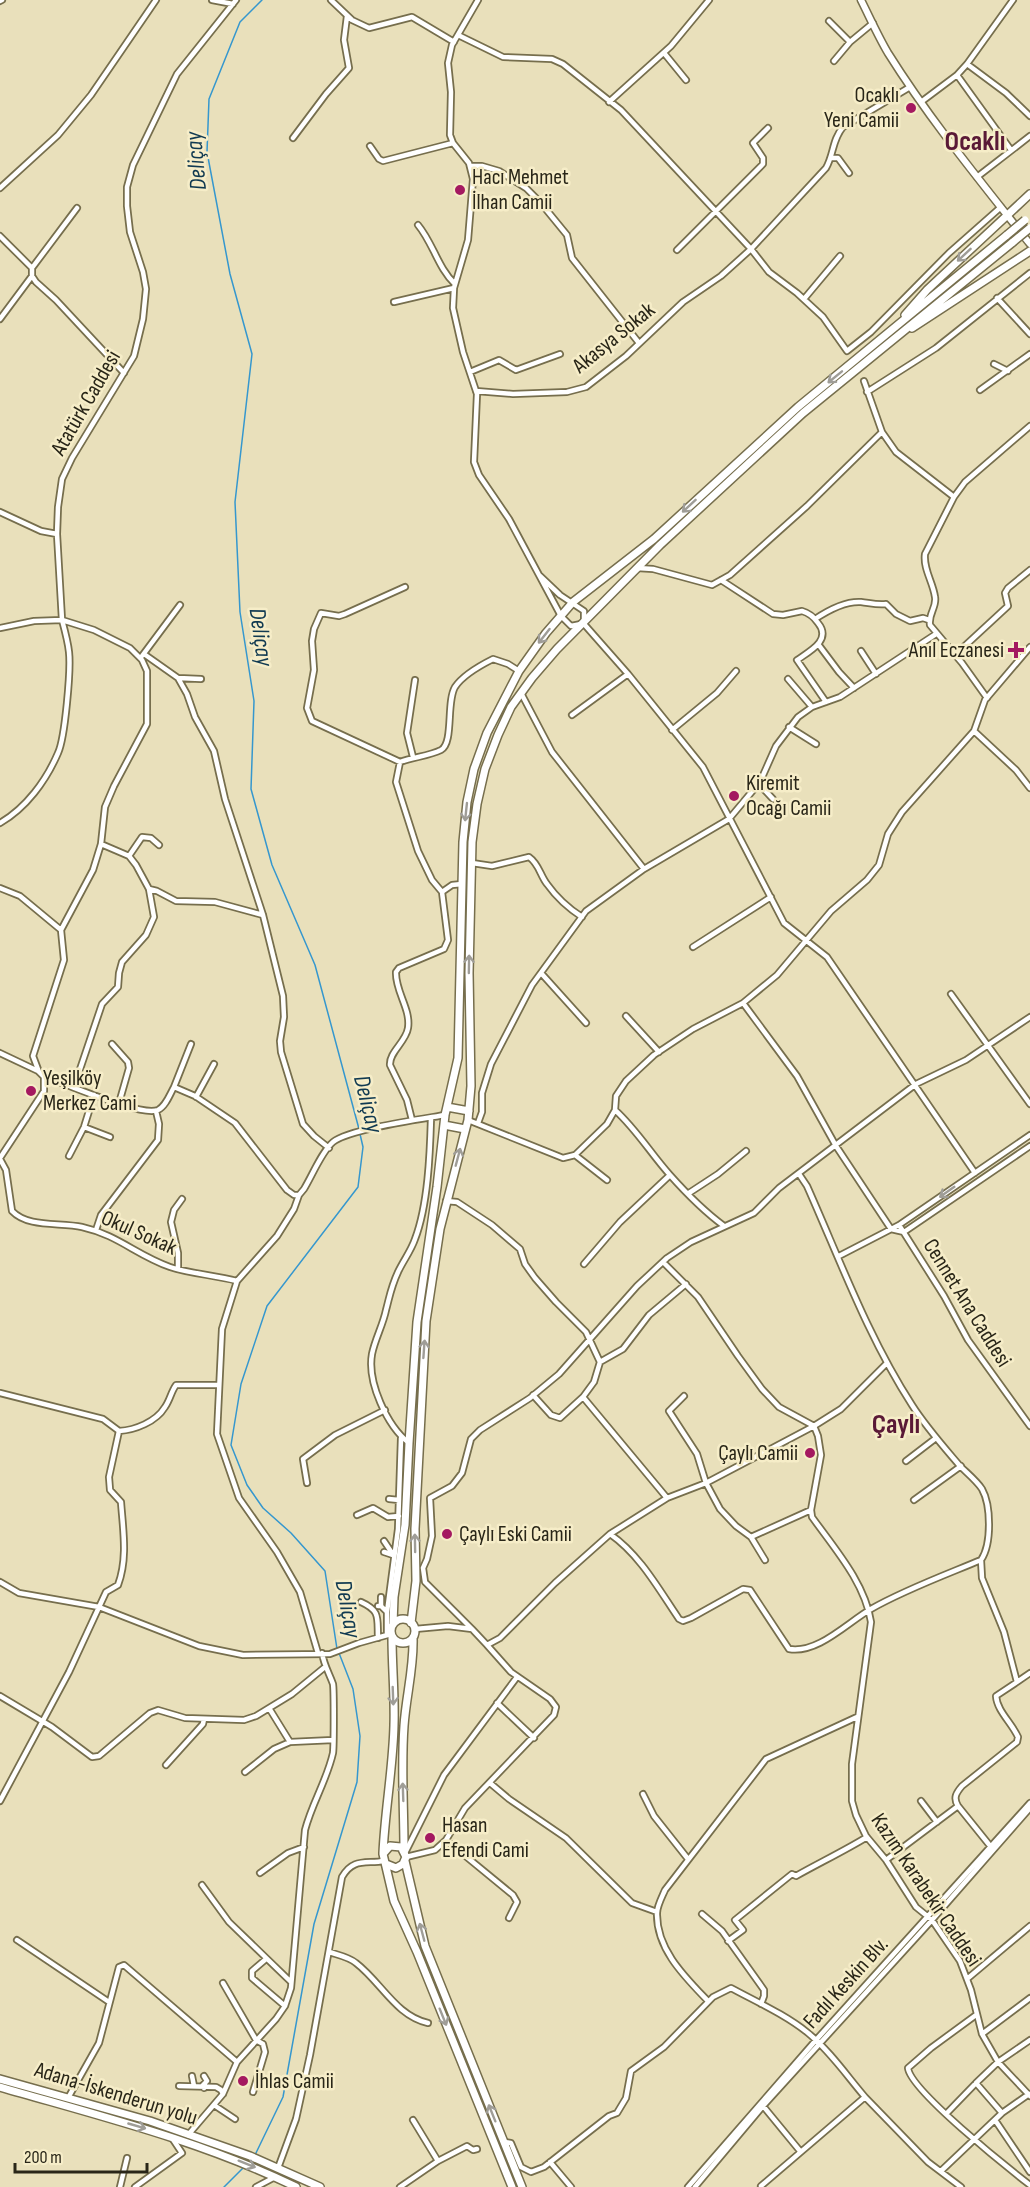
<svg xmlns="http://www.w3.org/2000/svg" width="1030" height="2187" viewBox="0 0 1030 2187" font-family="'Sofia Sans Condensed',sans-serif">
	<style>
		.lines { fill: none; stroke-linecap: round; stroke-linejoin: round }
		.stream { stroke: #3597ce; stroke-width: 1.5 }
		.minor-casing { stroke: #766e4d; stroke-width: 8 }
		.major-casing { stroke: #766e4d; stroke-width: 9 }
		.highway-casing { stroke: #766e4d; stroke-width: 10 }
		.minor { stroke: #fff; stroke-width: 4.5 }
		.major { stroke: #fff; stroke-width: 6 }
		.highway { stroke: #fff; stroke-width: 7 }
		.highway-bridge-casing { stroke: #766e4d; stroke-width: 10; stroke-linecap: butt }
		.highway-bridge { stroke: #fff; stroke-width: 7 }
		.oneway { stroke: #9f9d97 }
		.poi-dot { fill: #a41960; stroke: #f6edc8; stroke-width: 2 }
		.labels { text-anchor: middle; dominant-baseline: central; stroke-width: 5; stroke-linejoin: round; paint-order: stroke }
		.poi-label { font-size: 22px; fill: #292618; stroke: #f6edc8; text-anchor: start }
		.street-label { font-size: 22px; fill: #292618; stroke: #f6edc8 }
		.water-label { font-size: 24px; font-style: italic; fill: #113a51; stroke: #f6edc8 }
		.district-label { font-size: 28px; font-weight: bold; fill: #5a1936; stroke: #f6edc8 }
	</style>
	<rect width="100%" height="100%" fill="#e9e0bb"/>
	<g class="lines">
		<!-- stream -->
		<path class="stream" d="M262,0L240,22L209,99L207,152L230,274L252,354L235,502L240,612L254,701L251,789L272,865L315,965L359,1129
			M337,1649L325,1571L291,1533L263,1508L247,1485L231,1445L241,1384L267,1306L358,1187L363,1147L360,1134
			M255,2155L283,2097L314,1924L357,1782L360,1736L353,1689L339,1653
			M224,2187L244,2167"/>
		<defs>
			<path id="minor" d="M212,0L233,4
				M331,0L352,20L369,28L412,17L454,42
				M478,0L452,45L448,63L451,92L450,135L453,143L469,163L473,179L468,240L454,288L453,308L463,352L477,394L474,462L479,475L509,519L561,616L571,626L581,624
				M0,1L2,0
				M829,21L850,42
				M458,35L503,57L552,59L563,64L621,110L751,249L769,272L797,293L823,317L847,351L871,332L949,253L1001,207
				M664,53L686,80
				M834,61L850,42L873,23
				M967,64L1006,93L1030,116
				M957,75L1011,150
				M609,102L671,46L709,0
				M921,102L957,75L967,64L1013,0
				M293,138L326,94L349,68L344,40L347,16
				M370,146L379,159L383,161L453,143
				M832,158H838L849,173
				M470,166H482L499,171L526,188L540,202L567,235L572,258L639,343
				M977,177L1030,136
				M0,188L58,135L91,95L156,0
				M418,225C433,243 438,268 455,284
				M0,236L32,268V276L36,282L56,300L124,373
				M677,250L763,164V158L753,143L768,128
				M32,268L77,208
				M997,298L1030,334
				M804,299L840,256
				M394,302L454,288
				M0,319L32,276
				M994,364L1008,371
				M470,372L499,360L516,370L560,354
				M864,381L882,432L896,452L954,497
				M980,390L1030,354
				M476,391L513,394L567,392L586,387L626,356L683,302L721,276L751,249L826,168C834,154 832,140 843,127L910,87
				M867,392L936,348L1030,273
				M0,512L41,531L57,534
				M637,568L653,569L712,585L730,575L807,506L882,432
				M540,576L560,595L584,611V624L628,674L703,767L784,923L827,957L975,1173
				M721,580L773,614L783,615L802,611C809,613 814,617 818,623C832,640 810,651 797,660L826,702
				M405,587L345,614L339,616L321,613L314,629L312,641L314,670L307,708L312,721L400,762C413,757 429,756 441,750C454,743 446,702 455,687C463,675 481,665 493,659L508,664L519,671
				M815,619C827,611 846,601 861,602C870,603 877,605 886,604L896,614L910,621L923,618L929,620
				M0,628L34,621L62,620C65,631 68,642 69,652C71,670 65,738 58,753C46,781 26,808 0,823
				M818,644L839,672L854,688
				M861,651L876,674
				M144,654L178,678L187,694L195,717L214,751L225,799L263,915L283,996L284,1017L280,1041L281,1052L303,1124L314,1136L329,1148
				M955,655L1008,606L1005,593L1008,588L1030,570
				M142,656L180,605
				M178,678L201,679
				M788,679L812,707
				M521,693L552,752L644,869
				M987,698L962,663L930,625C928,614 937,607 935,597C933,582 923,569 925,554L954,497L965,482L1030,426
				M572,715L628,674
				M789,727L816,744
				M672,730L717,693L736,671
				M974,731L1016,770L1030,788
				M413,757L407,733L415,680
				M400,762L396,782L418,851L432,880L442,892L452,885L462,884
				M759,784L773,799
				M129,856L142,837L151,838L159,845
				M472,863L492,866L529,857C539,864 540,875 547,884C557,898 568,908 582,917
				M0,888L20,896L61,930
				M149,889L157,891L176,901L215,902L263,915
				M693,947L771,897
				M541,973L586,1023
				M951,994L1030,1104
				M743,1003L797,1076L836,1146L891,1229L904,1232L1030,1146
				M626,1016L659,1052
				M112,1044L128,1062L129,1068L119,1103
				M0,1053L38,1071
				M44,1077C66,1083 140,1117 158,1110C166,1106 170,1094 174,1087L195,1096L235,1123L287,1190L294,1195H299L304,1189C312,1176 322,1151 333,1142C349,1129 422,1119 445,1115
				M74,1087L102,1004L118,987L119,973L122,962L146,935L154,917L149,889L136,865L129,856L101,844
				M174,1087L191,1044
				M196,1097L214,1064
				M615,1110C637,1130 651,1154 670,1175C686,1193 705,1212 724,1226
				M412,1120L407,1100L390,1065C389,1052 406,1042 408,1028C411,1009 395,991 396,972L399,968L444,949L448,940L442,892
				M468,1120L563,1158L575,1155L607,1124L615,1110L616,1096L626,1081L654,1055L693,1029L743,1003L777,975L831,911L867,880L879,865L888,834L902,812L974,731L985,700L1030,647
				M478,1123L482,1112V1093L491,1064L532,985L586,911L644,869L729,819L760,782L776,746L798,717L812,707L840,697L936,634
				M84,1127L110,1137
				M575,1155L607,1180
				M69,1156L84,1127L94,1095
				M0,1158L44,1091V1077L39,1072L33,1056L64,960L61,930L93,870L101,844L105,807L114,786L147,724V671L142,660L130,648L94,630L62,620L57,534L58,507L62,479L72,458L134,356L143,319L146,289L143,272L130,232L127,206V187L133,165L177,74L236,0
				M0,1159L6,1170L12,1211C28,1228 60,1222 82,1227C118,1235 136,1255 170,1267C191,1274 215,1275 237,1281
				M799,1174L807,1186C840,1260 868,1337 912,1405C926,1427 943,1446 960,1466C967,1473 977,1481 982,1489C991,1505 992,1544 981,1560L982,1578L1004,1632L1017,1682L1030,1673
				M689,1193L718,1174L746,1151
				M299,1195L294,1209L277,1236L237,1281L222,1329L217,1434L239,1498L277,1552L300,1592L318,1653
				M446,1201L457,1202L492,1225L520,1249L525,1264L535,1278L556,1302L586,1332L600,1362L594,1382L583,1397L667,1498
				M899,1225L944,1296L968,1340L1030,1426
				M96,1230L101,1215L158,1140L159,1124L156,1111
				M839,1256L899,1225L1030,1135
				M663,1262L698,1297L738,1356L762,1389L779,1407L814,1426L818,1436L821,1455L811,1510L812,1517C835,1549 865,1583 871,1622L852,1764V1801L856,1815L866,1836L886,1860L916,1907L932,1920L960,1961L971,1990L982,2034L998,2062L1030,2096
				M584,1264L620,1222L670,1175
				M178,1269V1253L171,1222L174,1210L182,1199
				M600,1362L623,1349L649,1315L686,1284
				M0,1393L103,1419L119,1431C135,1430 156,1422 165,1407C170,1400 171,1392 176,1385H219
				M533,1395L551,1415L560,1418L583,1397
				M684,1396L669,1411L697,1454L706,1483L720,1509L736,1526L751,1537L811,1510
				M409,1443C387,1426 367,1382 372,1354C375,1339 383,1325 386,1310C390,1295 391,1287 398,1272C403,1261 411,1251 415,1239C428,1205 430,1154 431,1118
				M906,1461L936,1438
				M307,1483L303,1459L335,1435L385,1410
				M389,1499L399,1500
				M914,1500L961,1466
				M357,1515L373,1508L388,1517L399,1516
				M610,1534C640,1555 658,1588 679,1619L683,1621L691,1618L743,1589L750,1590L789,1649C818,1654 848,1622 871,1609C904,1590 945,1575 981,1560
				M751,1537L765,1560
				M384,1541L394,1556
				M384,1552L393,1555
				M0,1582L19,1593L99,1607L199,1646L243,1655L330,1654L359,1643L391,1634
				M361,1602C381,1611 377,1618 378,1638
				M378,1606H381V1597
				M381,1606L387,1612V1635
				M387,1612L398,1529L401,1438
				M415,1629L448,1626L472,1629L487,1645L500,1638L555,1583L610,1534L667,1498L706,1483L814,1426L841,1409L886,1364
				M472,1629L425,1582L423,1568L427,1559L432,1536L430,1498L452,1486L462,1473L471,1439L480,1430L530,1398L559,1374L637,1286L667,1258L691,1242L754,1213L779,1188L916,1084L966,1060L1030,1017
				M0,1696L52,1727L92,1757L99,1756L150,1713L158,1710L185,1718L244,1720L256,1716L292,1694L325,1667
				M497,1703L534,1738
				M290,1742L333,1740
				M166,1765L203,1724L204,1719
				M245,1772L274,1749L290,1742L269,1708
				M490,1783L509,1799L566,1838L632,1903L657,1912
				M643,1794L654,1816L688,1859
				M0,1801L69,1672L106,1592L118,1585C128,1558 123,1530 121,1502L110,1490L109,1477L119,1431
				M921,1801L937,1822
				M958,1806C953,1798 956,1793 962,1786L1017,1742L1018,1737C1012,1723 997,1711 996,1696L1017,1682
				M446,1840L513,1895L517,1902L509,1918
				M405,1853L444,1775L517,1677
				M406,1857L435,1850L446,1840L465,1808L554,1715L556,1707L550,1699L511,1672L487,1645
				M886,1860L958,1806L991,1847
				M260,1873L288,1853L304,1847
				M202,1885L229,1922L291,1982
				M702,1914L722,1931L764,1990V1996L761,2004
				M17,1940L109,2002
				M728,1941L743,1930L735,1920L792,1874L796,1876C819,1863 844,1851 867,1837
				M329,1952C338,1955 349,1957 356,1963C381,1982 396,2016 428,2023
				M266,1959L252,1971V1978L285,2006
				M967,1979L1030,1926
				M223,1983L256,2040L263,2044L265,2052L253,2092
				M708,2001C685,1977 656,1949 657,1913C657,1906 662,1897 665,1890L766,1759L857,1717
				M976,2015L931,2048L908,2068C910,2090 1008,2168 1030,2185
				M982,2034L1030,1998
				M192,2076L194,2086
				M976,2083L998,2062L1030,2040
				M179,2086L216,2087L221,2090L223,2094
				M204,2088L203,2085L207,2081L204,2076
				M865,2097L928,2162L961,2187
				M68,2098L99,2043L119,1967L124,1965L237,2062
				M214,2105L235,2119
				M763,2106L800,2151
				M946,2114L976,2083L1002,2113
				M995,2120L1030,2172
				M188,2135L223,2094L237,2062L276,2019L285,2006L291,1988L305,1830C312,1803 327,1780 333,1753C334,1746 334,1689 333,1684C329,1673 324,1665 322,1653
				M504,2142L511,2143L521,2167L531,2172L544,2167L609,2116L617,2113L626,2098L631,2071L664,2047L713,1997L731,1988C757,2002 786,2015 808,2033C830,2051 847,2076 865,2097L761,2186
				M438,2161L467,2146L473,2150L477,2149
				M550,2162L571,2187
				M278,2168L296,2119L310,2055L342,1877C353,1858 365,1864 384,1861
				M941,2171L1002,2113L1029,2094
				M120,2187L127,2158
				M135,2187L182,2153L172,2138
				M256,2187L275,2177
				M400,2187L438,2161L413,2120
				M688,2187L816,2040L1030,1803
				M695,2187L763,2106L932,1920L1030,1808"/>
			<path id="major" d="M861,0C870,18 878,36 888,53C930,120 981,182 1030,244"/>
			<path id="highway" d="M905,315L927,290L1030,194
				M912,328L1030,251
				M447,1107L469,1111
				M444,1125L465,1129
				M391 1631a12 12 0 1 1 24 0a12 12 0 1 1-24 0Z
				M411,1623L416,1581L415,1529L426,1321L440,1229L468,1120L471,1086L469,973L472,842L477,804L485,769L498,735L511,707L532,678L557,649L660,545L803,413L1013,242
				M393,1624L394,1597L405,1525L409,1443L417,1322L437,1187L445,1115L458,1058L463,842L467,802L474,769L487,733L519,671L546,633L573,602L654,539L798,407L1007,235
				M404,1850C404,1808 401,1767 404,1726C406,1696 414,1668 413,1638
				M383,1853C385,1810 393,1768 394,1725C395,1696 392,1667 392,1637
				M405,1861L425,1946L522,2187
				M386,1864L396,1868L403,1864L406,1857L401,1847L390,1846L383,1854L394,1901L417,1952L512,2187
				M0,2079L150,2121L250,2156L320,2187
				M0,2087C100,2116 202,2141 296,2187"/>
		</defs>
		<!-- minor casing -->
		<use href="#minor" class="minor-casing"/>
		<!-- major casing -->
		<use href="#major" class="major-casing"/>
		<!-- highway casing -->
		<use href="#highway" class="highway-casing"/>
		<!-- minor -->
		<use href="#minor" class="minor"/>
		<!-- major -->
		<use href="#major" class="major"/>
		<!-- highway -->
		<use href="#highway" class="highway"/>
		<defs>
			<path id="highway-bridge" d="M1007,235L1025,220
				M1013,242L1030,228"/>
		</defs>
		<!-- highway-bridge casing -->
		<use href="#highway-bridge" class="highway-bridge-casing"/>
		<!-- highway-bridge -->
		<use href="#highway-bridge" class="highway-bridge"/>
	</g>
	<!-- one-way arrows -->
	<defs><path id="oneway-shaft" d="M-6 0H5M1.5-3L5.5 0L1.5 3" fill="none" stroke-width="1.6" stroke-linecap="round" stroke-linejoin="round" transform="scale(1.5)"/></defs>
	<g class="oneway">
		<use href="#oneway-shaft" transform="translate(964 255) rotate(137)"/>
		<use href="#oneway-shaft" transform="translate(835 377) rotate(141)"/>
		<use href="#oneway-shaft" transform="translate(689 506) rotate(137)"/>
		<use href="#oneway-shaft" transform="translate(544 636) rotate(128)"/>
		<use href="#oneway-shaft" transform="translate(466 812) rotate(96)"/>
		<use href="#oneway-shaft" transform="translate(469 964) rotate(-89)"/>
		<use href="#oneway-shaft" transform="translate(458 1157) rotate(-75)"/>
		<use href="#oneway-shaft" transform="translate(947 1192) rotate(145)"/>
		<use href="#oneway-shaft" transform="translate(424 1349) rotate(-86)"/>
		<use href="#oneway-shaft" transform="translate(415 1543) rotate(-91)"/>
		<use href="#oneway-shaft" transform="translate(393 1696) rotate(88)"/>
		<use href="#oneway-shaft" transform="translate(403 1792) rotate(-92)"/>
		<use href="#oneway-shaft" transform="translate(422 1932) rotate(-105)"/>
		<use href="#oneway-shaft" transform="translate(443 2017) rotate(68)"/>
		<use href="#oneway-shaft" transform="translate(492 2113) rotate(-112)"/>
		<use href="#oneway-shaft" transform="translate(137 2126) rotate(16)"/>
		<use href="#oneway-shaft" transform="translate(247 2164) rotate(22)"/>
	</g>
	<!-- markers -->
	<g class="poi-dot">
		<circle cx="911" cy="108" r="6"/>
		<circle cx="460" cy="190" r="6"/>
		<path d="M1013 641h6v6h6v6h-6v6h-6v-6h-6v-6h6z"/>
		<circle cx="734" cy="796" r="6"/>
		<circle cx="31" cy="1091" r="6"/>
		<circle cx="810" cy="1453" r="6"/>
		<circle cx="447" cy="1534" r="6"/>
		<circle cx="430" cy="1838" r="6"/>
		<circle cx="243" cy="2081" r="6"/>
	</g>
	<g class="labels">
		<!-- poi labels -->
		<g class="poi-label">
			<text x="899" y="95" text-anchor="end">Ocaklı<tspan x="899" dy="25">Yeni Camii</tspan></text>
			<text x="472" y="177">Hacı Mehmet<tspan x="472" dy="25">İlhan Camii</tspan></text>
			<text x="1004" y="650" text-anchor="end">Anıl Eczanesi</text>
			<text x="746" y="783">Kiremit<tspan x="746" dy="25">Ocağı Camii</tspan></text>
			<text x="43" y="1078">Yeşilköy<tspan x="43" dy="25">Merkez Cami</tspan></text>
			<text x="798" y="1453" text-anchor="end">Çaylı Camii</text>
			<text x="459" y="1534">Çaylı Eski Camii</text>
			<text x="442" y="1825">Hasan<tspan x="442" dy="25">Efendi Cami</tspan></text>
			<text x="255" y="2081">İhlas Camii</text>
		</g>
		<!-- street labels -->
		<g class="street-label">
			<text transform="translate(614 338) rotate(-39)">Akasya Sokak</text>
			<text transform="translate(86 403) rotate(-60)">Atatürk Caddesi</text>
			<text transform="translate(139 1233) rotate(24)">Okul Sokak</text>
			<text transform="translate(967 1303) rotate(58)">Cennet Ana Caddesi</text>
			<text transform="translate(926 1890) rotate(56)">Kazım Karabekir Caddesi</text>
			<text transform="translate(846 1983) rotate(-48)">Fadıl Keskin Blv.</text>
			<text transform="translate(116 2094) rotate(17)">Adana-İskenderun yolu</text>
		</g>
		<!-- water labels -->
		<g class="water-label">
			<text transform="translate(196 161) rotate(-95)">Deliçay</text>
			<text transform="translate(261 637) rotate(82)">Deliçay</text>
			<text transform="translate(368 1104) rotate(76)">Deliçay</text>
			<text transform="translate(348 1609) rotate(80)">Deliçay</text>
		</g>
		<!-- district labels -->
		<g class="district-label">
			<text x="975" y="141">Ocaklı</text>
			<text x="896" y="1424">Çaylı</text>
		</g>
	</g>
	<!-- scale -->
	<path d="M15 2163v9h132v-9" fill="none" stroke="#292618" stroke-width="3"/>
	<text x="24" y="2163" font-size="18" fill="#292618" stroke="#f6edc8" stroke-width="4.5" paint-order="stroke">200 m</text>
</svg>
